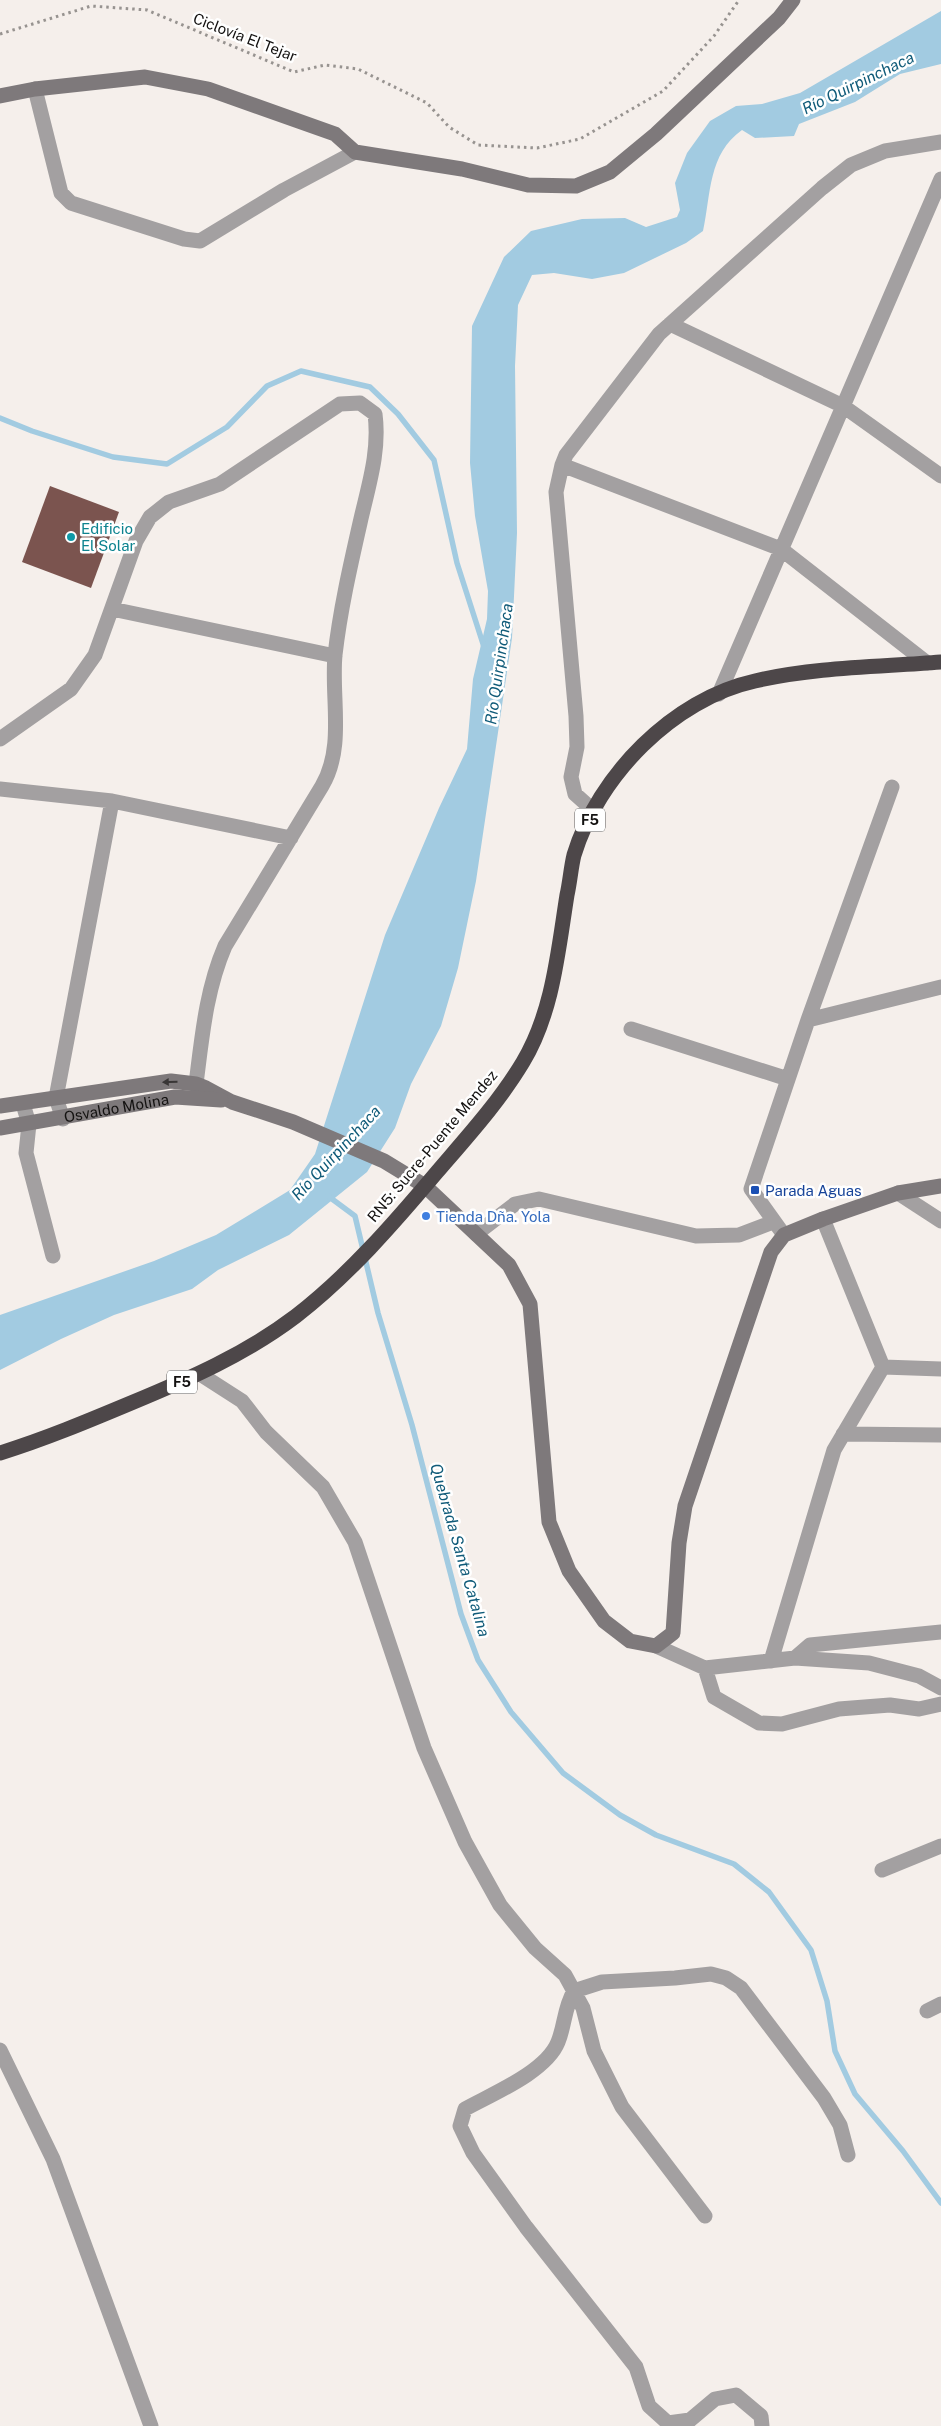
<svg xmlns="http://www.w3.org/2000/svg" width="941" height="2426" viewBox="0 0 941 2426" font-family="'Public Sans',sans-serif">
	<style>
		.water { fill: #a2cbe1 }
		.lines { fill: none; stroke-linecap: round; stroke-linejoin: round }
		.stream { stroke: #a2cbe1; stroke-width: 5.5 }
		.building { fill: #7b544f }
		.path { stroke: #979390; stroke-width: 3; stroke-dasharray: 2.5 4; stroke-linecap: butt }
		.street { stroke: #a3a0a1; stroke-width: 15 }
		.secondary { stroke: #7e797b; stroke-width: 15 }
		.highway { stroke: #4d4749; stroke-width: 15 }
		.oneway { fill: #393636 }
		.culture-dot { fill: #0f9aa8; stroke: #fff; stroke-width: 2 }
		.transit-dot { fill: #1a4fb4; stroke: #fff; stroke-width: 2 }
		.shop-dot { fill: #3f7fe0; stroke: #fff; stroke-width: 2 }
		.labels { text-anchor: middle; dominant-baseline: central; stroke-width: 5; stroke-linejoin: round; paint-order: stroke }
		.shield { fill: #fff; stroke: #5a5958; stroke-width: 1 }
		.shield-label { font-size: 14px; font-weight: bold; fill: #141211 }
		.street-label { font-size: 15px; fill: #141211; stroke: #fff }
		.culture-label { font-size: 15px; fill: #0d838f; stroke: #fff; text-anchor: start }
		.transit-label { font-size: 15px; fill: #164399; stroke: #fff; text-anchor: start }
		.shop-label { font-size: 15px; fill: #366cbe; stroke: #fff; text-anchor: start }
		.water-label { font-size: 16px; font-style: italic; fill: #105b79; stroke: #fff }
	</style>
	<rect width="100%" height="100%" fill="#f5efeb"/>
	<!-- water -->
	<path class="water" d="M941,11V64L900,74L855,102L799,124L794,136L755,138L742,130C708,154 711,194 703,231L686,243L624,273L592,279L554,273L532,275L518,305L515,366L517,533L512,638L476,881L458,968L441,1026L411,1084L395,1128L367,1172L289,1235L218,1270L192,1289L114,1315L61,1339L0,1370V1315L154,1261L216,1235L290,1190L315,1154L385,935L439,808L467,749L473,679L487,619L488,591L475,516L470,463L472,326L504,257L531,231L582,219L625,218L646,227L677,217L680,210L675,183L687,153L710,121L736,106L762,104L800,93Z"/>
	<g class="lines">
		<!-- stream -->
		<path class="stream" d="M0,418L32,431L113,457L167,464L227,427L267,386L301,371L370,387L398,414L434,460L457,563L484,647
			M328,1196L355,1216L378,1313L412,1425L461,1614L478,1660L511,1712L563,1773L620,1815L656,1835L734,1864L769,1892L811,1950L827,2001L835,2051L855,2094L903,2151L941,2203"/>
	</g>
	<!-- building -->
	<path class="building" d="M50,486L119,512L91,588L22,562Z"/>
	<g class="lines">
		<!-- path -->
		<path class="path" d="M0,34L91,6L147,10L294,72L325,65L358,69L427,103L449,127L478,145L537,148L580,139L663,91L714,36L739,0"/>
		<!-- street -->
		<path class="street" d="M35,89L61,193L71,203L184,239L200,241L284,190L355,152
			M670,324L843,406L941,476
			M562,465L781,549L927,663
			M112,609L335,656
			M719,694L941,179
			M0,739L71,689L95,655L136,541L150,517L169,502L220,484L340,404L360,403L375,414C380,452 368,487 360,523C350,567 340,611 335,655C331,698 345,747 322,786L225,946C206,990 202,1037 196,1084
			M0,789L112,801L291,838
			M594,811L575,794L571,777L577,747L576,716L556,492L562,465L566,455L659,334L822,188L851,165L885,151L941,142
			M808,1020L941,987
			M631,1029L788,1079
			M23,1104L29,1124L26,1153L53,1256
			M63,1119L56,1098L112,801
			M898,1193L941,1221
			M823,1219L883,1367L941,1369
			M476,1234L515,1204L539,1199L696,1236L739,1235L773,1222
			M784,1235L751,1189L808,1020L892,787
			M200,1374L242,1401L266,1432L323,1487L355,1542L424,1748L465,1842L500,1905L535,1948L565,1975L583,2008L594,2051L622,2107L705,2216
			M843,1434L941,1435
			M656,1646L705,1668L795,1658L869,1663L919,1676L941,1688
			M795,1658L810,1645L941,1632
			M771,1661L834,1450L883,1367
			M705,1668L714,1697L759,1723L782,1724L839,1709L890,1705L919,1709L941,1704
			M882,1870L941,1846
			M927,2011L941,2004
			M0,2050L53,2159L151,2426
			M762,2426L761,2416L736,2395L715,2399L690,2420L668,2423L649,2406L636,2367L526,2227L473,2153L460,2126L465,2109C492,2094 546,2072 558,2042C565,2025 564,2008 574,1991L602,1982L675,1978L711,1974L726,1978L741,1988L824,2098L840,2125L848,2155"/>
		<!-- secondary -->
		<g class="secondary">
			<path d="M0,96L35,89L145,77L208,89L335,134L355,152L462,169L528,185L576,186L610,172L656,134L779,18L793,0"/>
			<path d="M0,1106L171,1081L196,1084L206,1088L232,1102L293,1122L384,1161L425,1186L509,1265L530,1304L549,1522L569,1571L604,1621L630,1641L656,1646L673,1633L679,1543L685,1506L771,1252L784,1235L823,1219L898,1193L941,1186"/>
			<path id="s1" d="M0,1128L175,1097L221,1100"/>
		</g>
		<!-- highway -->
		<path class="highway" d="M0,1453C45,1439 88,1421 131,1403C189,1379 246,1354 296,1316C349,1275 394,1223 437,1172C467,1137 499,1102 523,1062C553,1012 558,951 567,895C570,882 571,867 574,855C598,776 673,699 755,681C815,667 879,667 941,662"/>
	</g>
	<!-- one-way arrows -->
	<defs><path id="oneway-solid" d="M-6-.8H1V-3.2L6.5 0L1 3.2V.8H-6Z" transform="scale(1.25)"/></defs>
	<use class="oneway" href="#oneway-solid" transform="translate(170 1082) rotate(178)"/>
	<!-- markers -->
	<circle class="culture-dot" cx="71" cy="537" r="5"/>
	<rect class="transit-dot" x="750" y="1185" width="10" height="10" rx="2.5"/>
	<circle class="shop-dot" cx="426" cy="1216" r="5"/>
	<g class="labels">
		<!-- shield labels -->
		<g class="shield">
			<rect x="575" y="808.5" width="30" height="23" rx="4"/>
			<rect x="167" y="1370.5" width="30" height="23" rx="4"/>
		</g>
		<g class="shield-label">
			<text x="590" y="820">F5</text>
			<text x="182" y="1382">F5</text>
		</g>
		<!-- street labels -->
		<g class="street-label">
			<text transform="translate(245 37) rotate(21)">Ciclovía El Tejar</text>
			<text stroke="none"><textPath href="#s1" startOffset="118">Osvaldo Molina</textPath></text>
			<text transform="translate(432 1146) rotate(-50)">RN5: Sucre-Puente Mendez</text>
		</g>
		<!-- culture labels -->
		<g class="culture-label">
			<text x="81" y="528">Edificio<tspan x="81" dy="17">El Solar</tspan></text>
		</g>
		<!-- transit labels -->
		<g class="transit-label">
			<text x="765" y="1190">Parada Aguas</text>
		</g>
		<!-- shop labels -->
		<g class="shop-label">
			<text x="436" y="1216">Tienda Dña. Yola</text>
		</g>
		<!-- water labels -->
		<g class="water-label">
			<text transform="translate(858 83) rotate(-26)">Río Quirpinchaca</text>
			<text transform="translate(499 664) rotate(-82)">Río Quirpinchaca</text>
			<text transform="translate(336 1153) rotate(-47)">Río Quirpinchaca</text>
			<text transform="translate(460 1550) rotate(74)">Quebrada Santa Catalina</text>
		</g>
	</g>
</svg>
